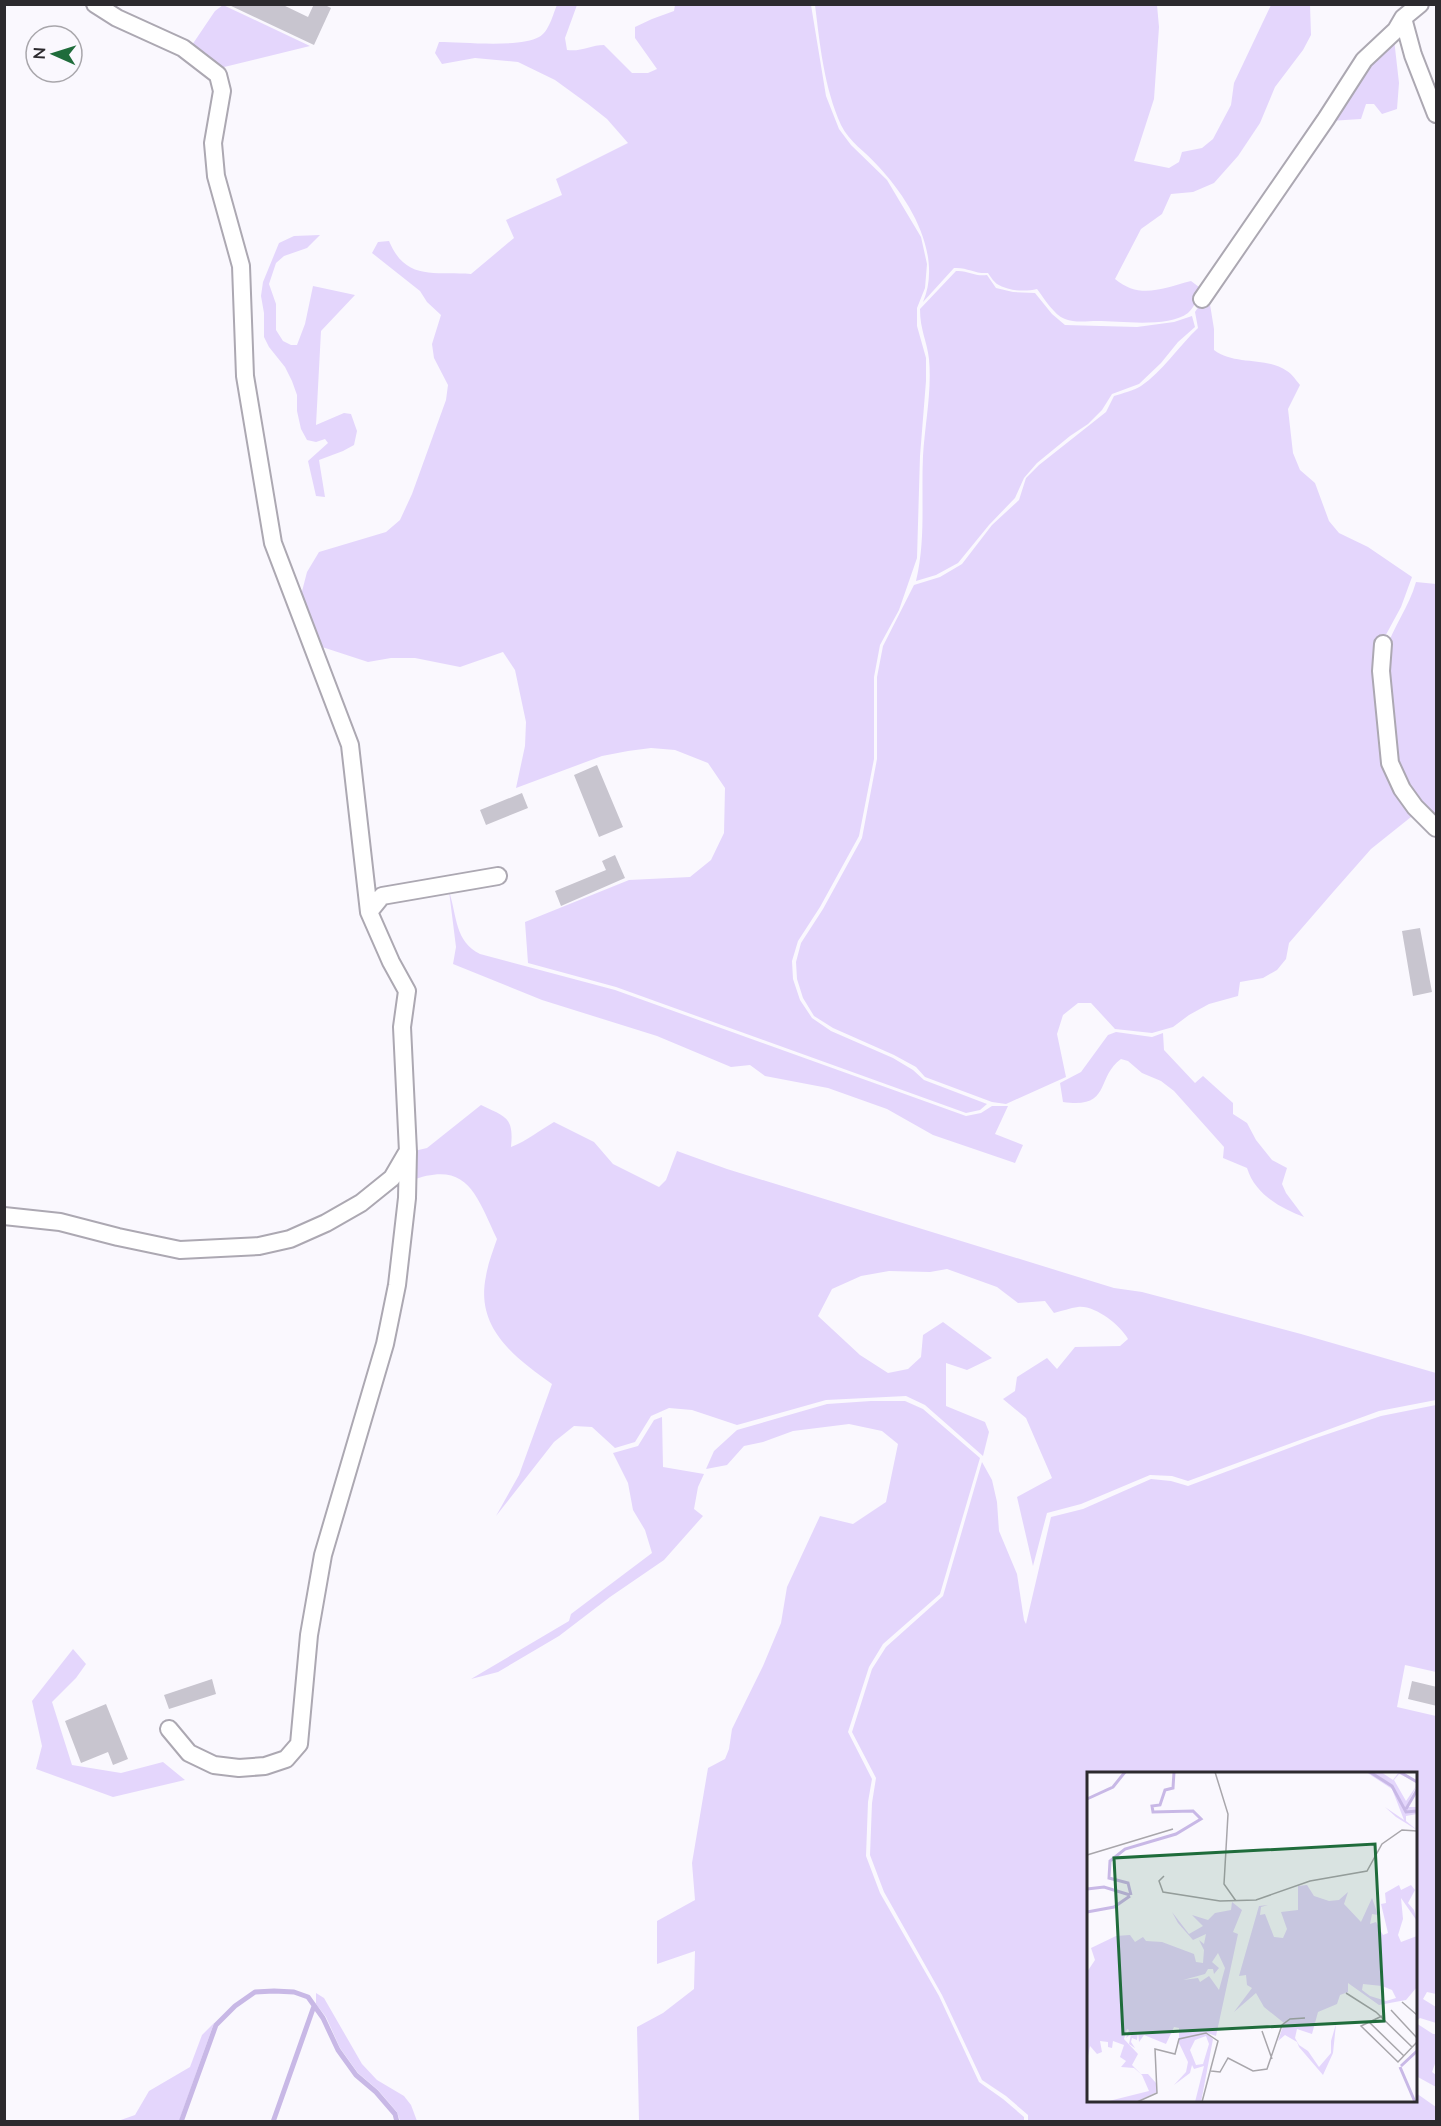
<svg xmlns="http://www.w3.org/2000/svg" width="1441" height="2126" viewBox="0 0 1441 2126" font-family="Lato,sans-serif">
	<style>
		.green { fill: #e4d6fc }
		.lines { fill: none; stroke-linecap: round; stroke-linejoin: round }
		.stream { stroke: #c8b8e6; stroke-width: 5 }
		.building { fill: #c8c5cf }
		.minor-casing { stroke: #aca8b2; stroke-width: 20 }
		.minor { stroke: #fff; stroke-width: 16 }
		.inset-river { fill: none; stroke: #c8b8e6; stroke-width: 3 }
		.inset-road { fill: none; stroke: #a8a6ab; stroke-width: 1.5 }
		.view { fill: #1f6c3b; fill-opacity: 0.15; stroke: #1f6c3b; stroke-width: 3 }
		.inset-edge { fill: none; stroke: #2c2a2e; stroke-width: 3 }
	</style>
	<rect width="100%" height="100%" fill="#faf8fe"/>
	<!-- green -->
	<path class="green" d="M223,5L310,46L216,69L192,45L215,11Z
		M557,5H577L565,38L567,50C581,52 591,45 604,45L632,73H648L657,69L635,38V27L652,19L674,11L675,5H811L826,96L839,129L851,145L887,180L921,237L927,264L925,288L917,308V326L926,358V381L920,456L917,558L899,610L880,645L874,677V759L859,836L820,907L798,941L792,961L793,979L800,1000L812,1018L831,1031L893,1058L913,1070L924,1080L987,1104L980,1110L966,1113L616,987L528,963L525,922L629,880L690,877L711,860L724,833L725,788L708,763L675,750L651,748L628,751L602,756L516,788L525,746L526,722L515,670L503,652L460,667L415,658H391L368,662L313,644L299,603L307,572L319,552L386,532L400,520L412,494L446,400L448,385L434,358L432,344L441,315L427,302L420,291L372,253L378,242L389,241C406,282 436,271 471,274L514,238L506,220L562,195L556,179L628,143L607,119L588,104L555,80L518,62L475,58L442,64L435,53L439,42C462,42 520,48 539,37C549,32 553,14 557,5Z
		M815,5H1157L1159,27L1154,99L1134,161L1169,168L1179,162L1182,152L1202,148L1213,139L1231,105L1234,83L1271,5H1310L1311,35L1303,50L1275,87L1260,123L1238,156L1214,183L1193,192L1171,194L1162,214L1141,229L1115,279C1140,300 1163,288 1191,281L1203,290C1198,297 1194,308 1188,313C1168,328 1121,321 1097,321C1087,321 1075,323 1065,319C1054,315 1044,298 1037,289C1025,292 1008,291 997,284C994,282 990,276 988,273C975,274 967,267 954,268L923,302C943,255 910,200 878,166C866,152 849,142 841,125C824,87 820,45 815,5Z
		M1394,39L1399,83L1397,109L1382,114L1374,104H1366L1361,119L1329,121L1367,60Z
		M320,235L307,248L284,256L276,263L269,284L276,304V330L283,341L291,345H297L305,324L313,286L355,295L321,331L316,425L344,413L351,414L357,431L354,445L343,451L319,460L325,497L316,496L308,461L328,443L325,439L316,442L307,440L301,429L297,411V395L292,381L285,367L269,347L264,337V313L261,296L263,282L279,243L294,236Z
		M956,271C968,270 975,277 987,275L996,288L1013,292L1035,293L1052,314L1065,325L1137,327L1174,322L1192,316L1195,327L1178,342L1161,363L1139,384L1112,394L1102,410L1088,424L1070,436L1037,463L1024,478L1015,498L989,525L958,563L936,575L916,581C926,540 921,498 923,456C925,424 932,391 929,359C927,341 920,330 920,309Z
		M1208,292L1214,329V350C1235,366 1265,356 1287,371C1292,374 1296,380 1300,385L1288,409L1293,453L1300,470L1315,483L1329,521L1339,533L1368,547L1412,577L1401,607L1382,642L1388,766L1416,813L1371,849L1334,891L1289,943L1286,959L1277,970L1263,978L1240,982L1238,996L1209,1004L1189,1015L1173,1027L1152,1033L1115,1029L1091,1003H1078L1063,1015L1057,1034L1066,1077L1006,1104L992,1102L925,1077L916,1067L894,1055L833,1028L814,1016L803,998L797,979L796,962L801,943L823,909L862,838L877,759V677L883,646L914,585L940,577L962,564L992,525L1019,500L1026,478L1039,465L1106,412L1114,396C1123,393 1133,391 1141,386C1162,372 1179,346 1198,328L1195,312Z
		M1416,582L1436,584V823L1396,766L1386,650C1393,627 1409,607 1416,582Z
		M449,891C457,916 455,942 480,954L615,990L966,1116L981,1113L992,1106H1008L995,1134L1023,1145L1015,1163L933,1135L887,1109L828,1088L765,1076L750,1065L731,1067L657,1036L542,1000L453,964L456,947Z
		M1116,1032L1152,1037L1163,1033L1164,1050L1195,1083L1203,1076L1233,1103V1114L1247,1123L1256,1140L1272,1160L1287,1168L1282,1184L1286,1193L1304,1217C1280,1208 1255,1194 1247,1168L1223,1158L1224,1147L1174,1091L1161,1081L1142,1073L1128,1061L1121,1059C1095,1078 1112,1109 1063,1102L1060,1083L1081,1072L1108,1035Z
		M481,1105C506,1117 514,1117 511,1147C527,1141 540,1130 554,1122L594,1142L613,1164L659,1187L666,1180L677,1151L727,1169L1114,1288L1142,1292L1301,1334L1436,1373V1400L1379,1411L1188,1481L1172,1476L1150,1475L1081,1504L1047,1513L1033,1566L1017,1497L1052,1478L1026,1418L1003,1399L1015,1391L1017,1377L1047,1358L1057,1369L1075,1347L1120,1346L1128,1339C1120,1325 1095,1305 1078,1307C1070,1308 1062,1311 1054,1313L1045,1301L1018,1303L997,1287L947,1269L930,1272L889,1271L861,1276L832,1289L818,1316L860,1355L888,1373L908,1369L921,1357L923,1335L943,1322L992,1358L967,1370L946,1363V1406L985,1422L989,1432L983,1456L925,1405L906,1396L826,1400L737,1425L692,1410L669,1408L651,1416L635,1442L615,1448L592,1427L574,1426L554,1442L496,1516L519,1475L552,1384C514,1357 475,1328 486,1276C488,1263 493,1251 497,1239C476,1195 468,1159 410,1181V1152L427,1148Z
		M871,1401H905L923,1409L980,1458L940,1594L883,1644L869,1667L848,1732L872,1779L868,1802L866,1856L880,1893L939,1996L979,2082L1003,2099L1024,2117V2121H639L637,2027L663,2013L694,1989L695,1951L657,1964V1921L695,1900L692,1863L708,1768L725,1759L729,1749L732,1729L763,1666L781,1623L787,1587L820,1516L853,1524L886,1502L898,1444L882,1431L849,1424L793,1431L763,1442L744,1446L727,1465L706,1469L714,1451L737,1430L827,1404Z
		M1436,1405V1672L1405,1665L1397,1707L1436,1716V1994L1427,1992L1423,1999L1436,2007V2023L1420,2018L1416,2021V1774H1088V2100H1416V2093L1436,2107V2121H1028V2115L1006,2096L982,2080L942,1995L884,1892L870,1855L872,1803L876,1778L852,1732L872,1669L886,1647L943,1596L982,1462L992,1480L997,1502L999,1531L1017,1574L1024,1620L1026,1624L1051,1517L1083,1509L1151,1479L1171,1481L1188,1486L1313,1439L1381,1416Z
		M662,1417L663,1467L704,1474L698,1487L694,1509L703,1516L664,1560L610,1597L559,1636L498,1672L471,1679L569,1621L571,1614L652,1553L645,1530L633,1510L628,1483L613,1453L638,1446L654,1420Z
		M73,1649L86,1664L76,1678L52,1702L72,1765L121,1773L163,1762L185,1780L113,1797L36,1769L42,1746L32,1701Z
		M316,1993L324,1998L362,2064L377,2080L404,2096L411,2105L417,2121H400L397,2112L378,2090L358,2073L340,2048L326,2017L316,2004Z
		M214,2023L179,2121H118L135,2115L149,2091L190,2067L202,2035Z
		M1416,2023L1433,2034H1436V2061L1432,2072L1436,2075V2087L1416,2076Z"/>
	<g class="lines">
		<!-- stream -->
		<path class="stream" d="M4,2121L5,2122
			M181,2122L216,2025L235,2006L255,1992L274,1991L294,1992L308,1997L323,2018L338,2050L356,2075L376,2092L395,2114L397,2122
			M273,2122L314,2006"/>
	</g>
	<!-- building -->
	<path class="building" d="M227,4H281L308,17L314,4H323L331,8L314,45Z
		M597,765L623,827L599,837L574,775Z
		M522,793L528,808L486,825L480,810Z
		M615,855L625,878L561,906L555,891L606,870L602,861Z
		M1420,928L1432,992L1413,996L1402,931Z
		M212,1679L216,1694L169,1709L164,1695Z
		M1412,1681L1437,1687V1706L1408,1699Z
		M106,1704L128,1759L113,1765L108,1752L81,1763L65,1721Z"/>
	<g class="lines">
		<defs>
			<path id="minor" d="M95,4L117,18L183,48L218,75L222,91L213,143L216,176L241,266L245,376L273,543L350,745L369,912L391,962L407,991L402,1027L408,1152L407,1198L397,1285L385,1344L323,1555L309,1635L299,1744L286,1759L265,1766L239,1768L214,1765L189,1753L169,1729
				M1403,18L1413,55L1436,114
				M1202,299L1326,119L1364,60L1396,30L1403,18L1420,4
				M1383,644L1381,671L1390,763L1402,789L1415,807L1436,828
				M369,912L382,896L498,876
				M4,1216L60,1222L118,1237L180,1250L259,1246L290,1239L326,1223L361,1203L392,1178L406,1154"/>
		</defs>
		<!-- minor casing -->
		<use href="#minor" class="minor-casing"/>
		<!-- minor -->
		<use href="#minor" class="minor"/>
	</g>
	<!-- overview -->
	<g transform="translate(1087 1772)">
		<rect width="330" height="330" fill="#faf8fe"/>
		<path d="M279,0H294L306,8L312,0L330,10L312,2L307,8L319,29L330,13L319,35H330V42L319,44V49L330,58L309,45L298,35L317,48L305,17ZM220,113L227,124L242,129L252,128L261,120L257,132L274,150L285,126L291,143L285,142L283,152L289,150L296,163L301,161L294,132L299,131L298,121L312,113L314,118L324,113L328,118L321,131L327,138L330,149L314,126L316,147L311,163L314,170L330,164V215L319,228L292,233L261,211V220L253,223L250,232L231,240L225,262L210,257L208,266L212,273L221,279L232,295L244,281V269L249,252L246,281L236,303L212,275L210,270L198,263L191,269L197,251L177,235L169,221L147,240L165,216L160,213L159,203L152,204L172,134L181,133L174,135L173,143L178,142L187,165L196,166L200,157L194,140L211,138V114ZM276,212L295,214L305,218L309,226L299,229L283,224L275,218ZM145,130L155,138L146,160L151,162L129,264L120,261L126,267L114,330H108L117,294L107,297L105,293L103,301L87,313L99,300L101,290L92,271V256L87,255L79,272L57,263L52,270L51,260L50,268L45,266L44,270L48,276L42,272L44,262L39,266L42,258L40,257L37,267L51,282L45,293L54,302H61L69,311L70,320L49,330H18L62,319L55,303L47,296L34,295L39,289L33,285L37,273L26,269L25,276L21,275V270L13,269L15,280L10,282L3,274L0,289V200L8,188L4,176L29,164L43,163L48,170L56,165L59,169L75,170L107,182L109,190L116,191L117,178L112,168L117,172L119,162L106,168L91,151L85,140L102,162L116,154L105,143L121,148L128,141L144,138ZM131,181L138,196L132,218L122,204L113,210L111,206L96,208L118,202L121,197H126L127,202L132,196L125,190ZM119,264L122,272L116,292L109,293L103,278L108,268Z" fill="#e4d6fc" fill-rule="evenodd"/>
		<path class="inset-river" d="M283,0L305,14L319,40L330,39M313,0L330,10M0,27L26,15L38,0M319,37L330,18M0,117L17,115L43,123M44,123L41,111L22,106L23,89L38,77L89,62L114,47L106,39L66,40L65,34L73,33L78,18L86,16L87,0M0,140L27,135L43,124M314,294L330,279M313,295L328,330"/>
		<path class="inset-road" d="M128,0L141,42L137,112L149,129M0,83L86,57M77,104L72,109L76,120L133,129L169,128L223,109L280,99L295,72L315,58L330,59M259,221L289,240L325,275M315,230L330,243M304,238L330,266M295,244L274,254L311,290L330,270M282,250L317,284M175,259L185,287M124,299L133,300L141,286L166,299L180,297L195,253L203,247L218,246M50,330L70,321L68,277L88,282L92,267L119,261L131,269L115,330"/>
		<path class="view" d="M288,72L297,249L36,262L27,86Z"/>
		<rect width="330" height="330" class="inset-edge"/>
	</g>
	<!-- border -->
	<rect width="1441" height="2126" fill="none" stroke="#2c2a2e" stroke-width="12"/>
	<!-- north arrow -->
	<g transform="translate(54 54) rotate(273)"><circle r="28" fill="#faf8fe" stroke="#a8a6ab" stroke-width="1.5"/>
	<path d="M0-4.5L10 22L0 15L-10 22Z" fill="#1f6c3b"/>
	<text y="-9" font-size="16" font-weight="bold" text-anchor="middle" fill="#2c2a2e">N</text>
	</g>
</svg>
